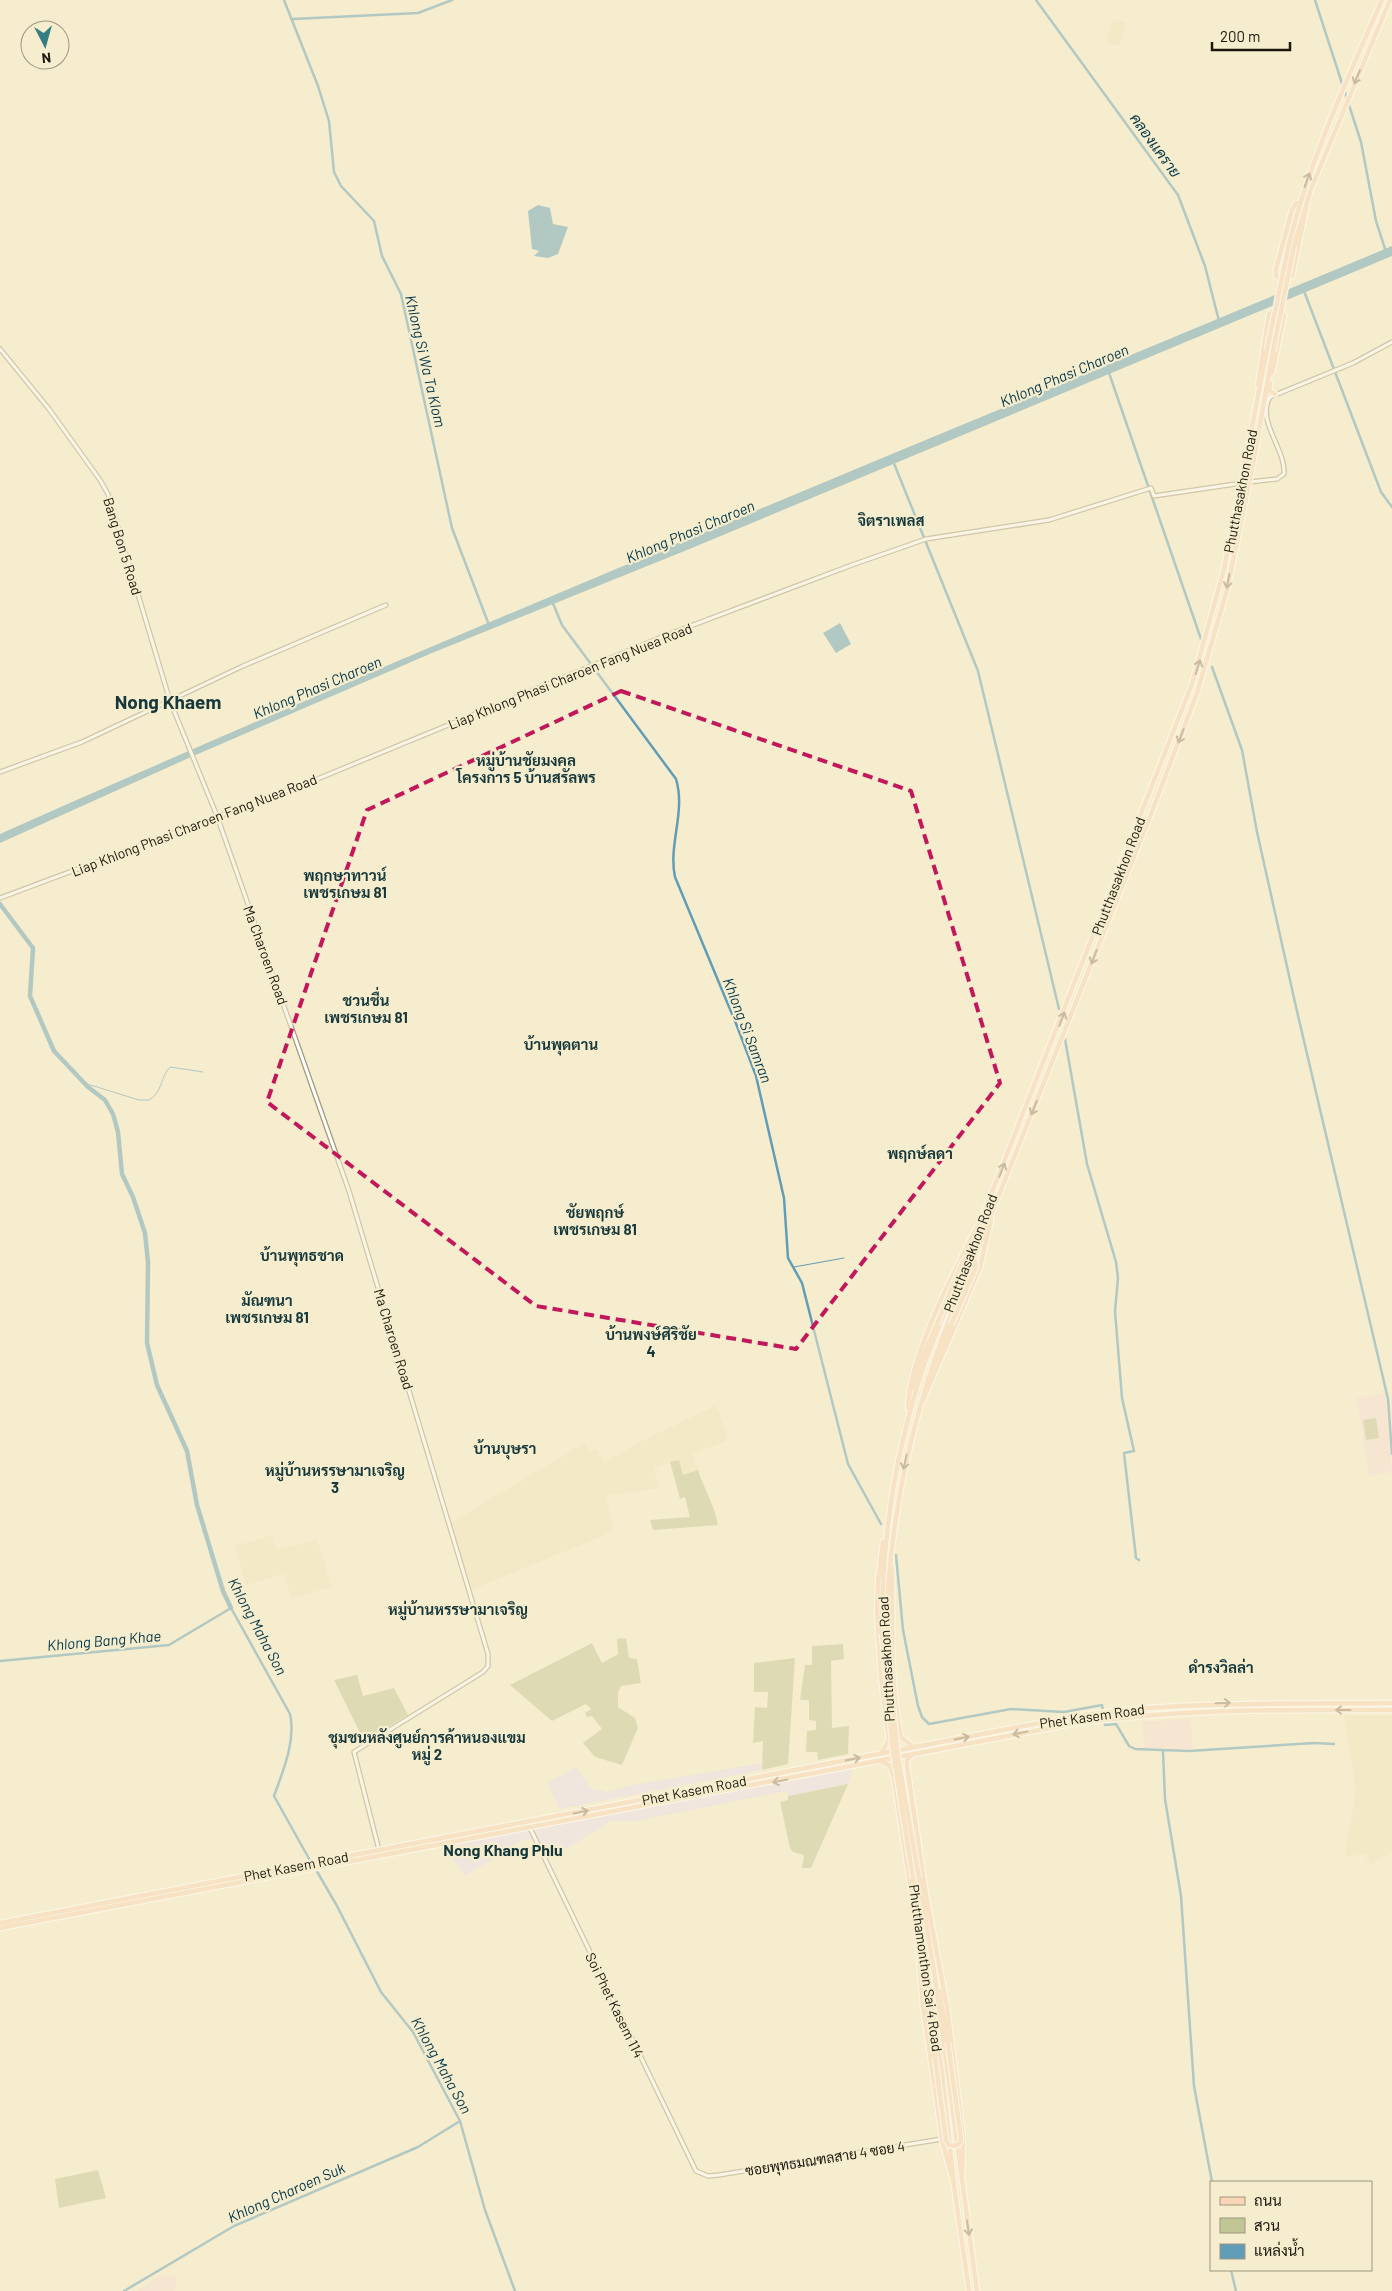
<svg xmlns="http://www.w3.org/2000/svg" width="1392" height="2291" viewBox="0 0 1392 2291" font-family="Barlow,Sarabun,sans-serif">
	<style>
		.commercial { fill: #ecddf0 }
		.built { fill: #f0e4bd }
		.education { fill: #f6ddd6 }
		.green { fill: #c1c696 }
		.water { fill: #619db6 }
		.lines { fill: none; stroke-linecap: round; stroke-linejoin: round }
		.stream { stroke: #619db6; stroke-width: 1 }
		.canal { stroke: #619db6; stroke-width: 2.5 }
		.river { stroke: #619db6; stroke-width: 4.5 }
		.tertiary-casing { stroke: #a2997c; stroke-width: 5.5 }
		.secondary-casing { stroke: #a2997c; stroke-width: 5.5 }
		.primary-casing { stroke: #fff; stroke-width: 7 }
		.tertiary { stroke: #fff; stroke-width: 3 }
		.secondary { stroke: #fff; stroke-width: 3 }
		.primary { stroke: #f9d4b6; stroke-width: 4.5 }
		.primary-bridge-casing { stroke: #fff; stroke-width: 7; stroke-linecap: butt }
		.primary-bridge { stroke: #f9d4b6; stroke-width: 4.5 }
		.oneway { stroke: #957f6a }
		.marked { fill: none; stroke: #c2185b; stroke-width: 4; stroke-dasharray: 10 6; stroke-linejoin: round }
		.labels { text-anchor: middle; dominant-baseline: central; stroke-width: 4.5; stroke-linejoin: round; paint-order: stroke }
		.street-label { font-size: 14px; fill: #1a170c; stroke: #f6edce }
		.water-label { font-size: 15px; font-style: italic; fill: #003649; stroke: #f6edce }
		.neighbourhood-label { font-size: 15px; font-weight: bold; fill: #16383b; stroke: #f6edce }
		.quarter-label { font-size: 16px; font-weight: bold; fill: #16383b; stroke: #f6edce }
		.district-label { font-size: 19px; font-weight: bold; fill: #16383b; stroke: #f6edce }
	</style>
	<rect width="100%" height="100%" fill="#f6edce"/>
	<!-- commercial -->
	<path class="commercial" d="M762,1763V1770L560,1809L547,1783L576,1767L594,1791L600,1789L606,1792L633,1785Z
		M853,1769L848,1784L788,1796L786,1791L637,1821H611L558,1854L555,1848L544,1853L536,1837L525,1841L523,1840L465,1876L442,1846Z"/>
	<!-- built -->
	<path class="built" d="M1113,20L1126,23L1119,46L1106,43Z
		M716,1405L729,1440L693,1454L698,1470L683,1475L678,1460L654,1468L659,1488L606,1496L614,1531L471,1590L450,1523L586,1442L588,1452L597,1449L604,1463L640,1442Z
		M272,1535L277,1550L317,1540L332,1587L291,1598L284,1574L246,1585L235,1546Z
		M1344,1715H1392V1851L1370,1865L1365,1854L1345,1857L1356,1791Z"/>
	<!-- education -->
	<path class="education" d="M1385,1393L1392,1472L1369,1476L1357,1398Z
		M1191,1718L1193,1749L1145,1748L1142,1722Z
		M160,2275L177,2277L175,2291H137Z"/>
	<!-- green -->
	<path class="green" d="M1376,1418L1379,1438L1366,1440L1363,1420Z
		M679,1460L683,1475L698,1470C704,1489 715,1506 718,1525L653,1530L650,1520L690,1517L685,1497L680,1499L670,1462Z
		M626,1638L629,1658L637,1659L641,1683L621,1686L618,1693V1707L635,1718L638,1728L622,1765L595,1757L583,1743L602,1729L592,1716L587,1717L585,1713L591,1709L586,1704L552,1721L510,1685L592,1643L602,1663L618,1654L617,1639Z
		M843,1644L844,1659L831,1661L832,1728L849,1726L848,1754L818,1760L817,1752H806L807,1731L816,1730V1721L809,1720V1700H800L805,1665H812V1646Z
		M795,1658L788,1764L762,1770L763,1741L753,1743L755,1707L767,1708L768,1692H754V1663Z
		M357,1675L363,1696L394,1688L408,1715L364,1741L334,1680Z
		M878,1758L833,1768L609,1811V1809Z
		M848,1784L811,1868H802L804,1855L793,1852L790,1848L780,1802L788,1800V1796Z
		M98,2170L106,2198L59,2208L55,2179Z"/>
	<!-- water -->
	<path class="water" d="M538,205L550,208L553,224L568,227L558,254L548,258L534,256L539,251L532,249L528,211Z
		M1392,246V256L687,550L432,653L191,757L0,843V834C460,629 928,441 1392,246Z
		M840,623L851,644L836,653L823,633Z"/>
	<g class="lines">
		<!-- stream -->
		<path class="stream" d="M84,1083L139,1100H149C163,1092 160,1077 170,1067L203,1072
			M794,1267L844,1258"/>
		<!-- canal -->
		<path class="canal" d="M284,0L318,86L329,121L334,172L341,186L374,221L382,256L401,294L452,528L489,625
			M1036,0L1178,195L1205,266L1219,321
			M1315,0L1361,142L1376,221L1386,252
			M293,19L418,13L452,0
			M1304,291L1381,492L1392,507
			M1109,373L1201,639
			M893,461L978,671L1059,1009
			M552,601L562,625L676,779C686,812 668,845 675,877L737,1026L756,1076L784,1198L788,1258L802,1283L848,1464L881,1524
			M1212,667L1242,750L1257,832L1296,1007L1388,1399L1392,1454
			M1065,1039L1087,1164L1116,1262L1118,1278L1115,1311L1122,1398L1134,1451L1124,1453L1136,1558L1139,1560
			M896,1555L903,1630L918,1706L922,1717L929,1724L1011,1709L1064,1712L1102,1705L1105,1725L1116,1724L1129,1746L1135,1749L1189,1751L1314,1743L1334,1744
			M0,1661L169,1645L231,1608L290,1714C296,1741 283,1771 274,1796L312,1864
			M1163,1751L1165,1799L1181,1896L1194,2086L1212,2182
			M315,1868L337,1906L381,1992L413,2032L460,2121L485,2210L515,2291
			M1231,2270L1236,2291
			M124,2291L234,2226L418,2147L460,2121"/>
		<!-- river -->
		<path class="river" d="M0,904L33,948L30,996L54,1051L88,1087L105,1100L113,1114L118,1132L122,1174L133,1197L145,1233L148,1262L147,1343L157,1385L187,1451L197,1505L223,1591L231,1608"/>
		<defs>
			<path id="tertiary" d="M1250,482L1277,479L1284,474C1286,449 1256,421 1270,397L1353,363L1392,342
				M0,772L82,742L243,666L386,605
				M530,1828L696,2171L708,2176L719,2175L942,2139"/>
			<path id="secondary" d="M0,349L49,409L100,480L108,494L170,701L217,816L349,1191L488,1654V1666L483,1672L354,1752L379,1850
				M0,898L310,782L664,636L852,565L926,539L1049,520L1151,488L1154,496L1242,483"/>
			<path id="primary" d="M1299,204L1296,203L1292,210L1276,269V276L1284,281L1292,276L1306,208
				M1289,244C1310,159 1347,80 1382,0
				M1294,246L1311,189L1390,0
				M1270,383L1269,391L1275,394
				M1258,385L1269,314L1276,309L1280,310L1284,316L1272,373
				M936,1362L951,1325
				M913,1388L919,1366L937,1324
				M922,1402L980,1267L991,1220
				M908,1408C910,1355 953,1274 977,1227
				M892,1568C893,1623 889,1684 901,1737L912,1746
				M882,1634C881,1541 895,1451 925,1362L1192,684L1224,569L1267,350
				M886,1634C888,1530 908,1431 944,1333L1151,814L1197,693L1227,590L1253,464L1273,351
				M881,1753L889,1740L881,1676L877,1611L878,1583L883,1542
				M912,1755L907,1760V1766L926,1895L947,2007L963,2137L962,2180
				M881,1761L890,1766L894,1778L916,1923L923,2006L943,2144L954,2184
				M913,1878L942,2073L954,2186L969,2291
				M919,1878L935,1978L977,2291
				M0,1923L1076,1716C1182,1701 1285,1704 1392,1703
				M0,1928L1066,1725C1174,1708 1283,1710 1392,1710
				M939,1991L948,2043
				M925,2000L935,2057"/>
		</defs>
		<!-- tertiary casing -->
		<use href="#tertiary" class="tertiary-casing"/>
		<!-- secondary casing -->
		<use href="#secondary" class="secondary-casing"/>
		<!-- primary casing -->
		<use href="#primary" class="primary-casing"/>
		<!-- tertiary -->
		<use href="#tertiary" class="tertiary"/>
		<!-- secondary -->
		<use href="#secondary" class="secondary"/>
		<!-- primary -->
		<use href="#primary" class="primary"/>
		<defs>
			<path id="primary-bridge" d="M1267,350L1289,244
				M1273,351L1294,246
				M937,1324L962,1263L966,1258H972L975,1261L976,1267L951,1325
				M882,1634L893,1752L913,1878
				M886,1634L898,1758L919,1878
				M935,2057L946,2140L949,2145L955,2146L960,2143L961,2139L948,2043"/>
		</defs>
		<!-- primary-bridge casing -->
		<use href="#primary-bridge" class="primary-bridge-casing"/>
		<!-- primary-bridge -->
		<use href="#primary-bridge" class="primary-bridge"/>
	</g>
	<!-- one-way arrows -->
	<defs><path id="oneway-shaft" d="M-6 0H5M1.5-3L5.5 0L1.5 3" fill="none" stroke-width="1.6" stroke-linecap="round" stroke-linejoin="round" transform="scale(1.25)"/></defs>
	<g class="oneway">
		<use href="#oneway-shaft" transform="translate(1357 77) rotate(113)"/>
		<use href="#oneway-shaft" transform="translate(1307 180) rotate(-71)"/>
		<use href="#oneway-shaft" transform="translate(1228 581) rotate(101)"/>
		<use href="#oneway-shaft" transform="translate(1198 667) rotate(-73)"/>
		<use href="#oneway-shaft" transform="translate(1181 736) rotate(111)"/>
		<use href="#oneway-shaft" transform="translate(1094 957) rotate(111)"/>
		<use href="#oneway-shaft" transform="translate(1062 1019) rotate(-69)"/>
		<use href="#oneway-shaft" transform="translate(1034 1108) rotate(112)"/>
		<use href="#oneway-shaft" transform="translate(1002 1170) rotate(-69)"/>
		<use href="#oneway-shaft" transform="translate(905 1462) rotate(102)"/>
		<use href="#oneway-shaft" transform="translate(1223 1703) rotate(-2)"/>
		<use href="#oneway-shaft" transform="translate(1343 1710) rotate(180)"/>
		<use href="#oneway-shaft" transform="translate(1020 1733) rotate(169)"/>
		<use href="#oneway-shaft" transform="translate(962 1738) rotate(-11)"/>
		<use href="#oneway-shaft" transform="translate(853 1759) rotate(-11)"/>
		<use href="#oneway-shaft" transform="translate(780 1781) rotate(169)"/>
		<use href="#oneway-shaft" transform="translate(581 1812) rotate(-12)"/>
		<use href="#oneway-shaft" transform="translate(968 2228) rotate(82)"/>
	</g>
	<!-- marked area -->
	<path d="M0 0H1392V2291H0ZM621,691L911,791L1000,1083L796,1349L536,1306L267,1102L367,810Z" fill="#f6edce" fill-opacity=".55" fill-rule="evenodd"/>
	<path class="marked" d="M621,691L911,791L1000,1083L796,1349L536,1306L267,1102L367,810Z"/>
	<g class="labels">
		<!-- street labels -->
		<g class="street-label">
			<text transform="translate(1240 491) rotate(-79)">Phutthasakhon Road</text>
			<text transform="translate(123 546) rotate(73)">Bang Bon 5 Road</text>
			<text transform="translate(570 676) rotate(-22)">Liap Khlong Phasi Charoen Fang Nuea Road</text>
			<text transform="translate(194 825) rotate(-21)">Liap Khlong Phasi Charoen Fang Nuea Road</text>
			<text transform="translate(1118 876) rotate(-69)">Phutthasakhon Road</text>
			<text transform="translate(266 955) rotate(70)">Ma Charoen Road</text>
			<text transform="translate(970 1253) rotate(-69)">Phutthasakhon Road</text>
			<text transform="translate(394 1339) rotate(73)">Ma Charoen Road</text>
			<text transform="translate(886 1659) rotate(-93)">Phutthasakhon Road</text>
			<text transform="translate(1092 1716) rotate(-8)">Phet Kasem Road</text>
			<text transform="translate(694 1790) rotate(-11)">Phet Kasem Road</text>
			<text transform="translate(296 1866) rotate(-11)">Phet Kasem Road</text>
			<text transform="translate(926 1968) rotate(82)">Phutthamonthon Sai 4 Road</text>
			<text transform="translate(615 2005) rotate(64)">Soi Phet Kasem 114</text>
			<text transform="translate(825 2158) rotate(-9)">ซอยพุทธมณฑลสาย 4 ซอย 4</text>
		</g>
		<!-- water labels -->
		<g class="water-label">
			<text transform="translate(1156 145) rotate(54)">คลองเเคราย</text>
			<text transform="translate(426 361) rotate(77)">Khlong Si Wa Ta Klom</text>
			<text transform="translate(1064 375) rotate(-23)">Khlong Phasi Charoen</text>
			<text transform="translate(690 531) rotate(-23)">Khlong Phasi Charoen</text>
			<text transform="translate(317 687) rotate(-23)">Khlong Phasi Charoen</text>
			<text transform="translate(748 1030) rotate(69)">Khlong Si Samran</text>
			<text transform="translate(258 1626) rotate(62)">Khlong Maha Son</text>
			<text transform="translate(104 1640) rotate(-5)">Khlong Bang Khae</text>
			<text transform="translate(442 2065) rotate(61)">Khlong Maha Son</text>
			<text transform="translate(286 2192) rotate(-24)">Khlong Charoen Suk</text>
		</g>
		<!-- neighbourhood labels -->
		<g class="neighbourhood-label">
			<text x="891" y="520">จิตราเพลส</text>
			<text x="526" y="760">หมู่บ้านชัยมงคล<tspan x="526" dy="17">โครงการ 5 บ้านสรัลพร</tspan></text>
			<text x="345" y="875">พฤกษาทาวน์<tspan x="345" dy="17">เพชรเกษม 81</tspan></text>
			<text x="366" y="1000">ชวนชื่น<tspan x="366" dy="17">เพชรเกษม 81</tspan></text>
			<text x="561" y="1044">บ้านพุดตาน</text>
			<text x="920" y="1153">พฤกษ์ลดา</text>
			<text x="595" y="1212">ชัยพฤกษ์<tspan x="595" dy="17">เพชรเกษม 81</tspan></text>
			<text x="302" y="1255">บ้านพุทธชาด</text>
			<text x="267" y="1300">มัณฑนา<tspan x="267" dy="17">เพชรเกษม 81</tspan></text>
			<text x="651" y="1334">บ้านพงษ์ศิริชัย<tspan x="651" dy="17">4</tspan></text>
			<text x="505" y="1448">บ้านบุษรา</text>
			<text x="335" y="1470">หมู่บ้านหรรษามาเจริญ<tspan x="335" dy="17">3</tspan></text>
			<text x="458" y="1609">หมู่บ้านหรรษามาเจริญ</text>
			<text x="1221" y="1667">ดำรงวิลล่า</text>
			<text x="427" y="1737">ชุมชนหลังศูนย์การค้าหนองแขม<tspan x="427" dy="17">หมู่ 2</tspan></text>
		</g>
		<!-- quarter labels -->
		<g class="quarter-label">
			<text x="503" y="1849">Nong Khang Phlu</text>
		</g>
		<!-- district labels -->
		<g class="district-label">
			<text x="168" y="701">Nong Khaem</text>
		</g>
	</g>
	<!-- legend -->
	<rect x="1210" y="2181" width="162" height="90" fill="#f6edce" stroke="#9e9780"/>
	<rect x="1220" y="2197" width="25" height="8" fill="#f9d4b6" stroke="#9e9780"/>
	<text x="1254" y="2206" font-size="15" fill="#1a170c">ถนน</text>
	<rect x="1220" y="2218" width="25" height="15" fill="#c1c696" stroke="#9e9780"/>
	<text x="1254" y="2231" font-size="15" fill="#1a170c">สวน</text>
	<rect x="1220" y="2244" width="25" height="15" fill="#619db6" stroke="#9e9780"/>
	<text x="1254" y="2256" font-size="15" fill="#1a170c">แหล่งน้ำ</text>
	<!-- north arrow -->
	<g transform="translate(45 45) rotate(174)"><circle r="24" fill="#f6edce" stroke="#9e9780"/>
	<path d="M0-4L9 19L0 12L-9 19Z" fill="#347d82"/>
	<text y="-8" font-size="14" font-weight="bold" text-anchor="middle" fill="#1a170c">N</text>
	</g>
	<!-- scale -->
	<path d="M1212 42v8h78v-8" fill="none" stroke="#1a170c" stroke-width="2.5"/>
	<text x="1220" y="42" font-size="15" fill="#1a170c" stroke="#f6edce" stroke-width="4" paint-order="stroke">200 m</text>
</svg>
